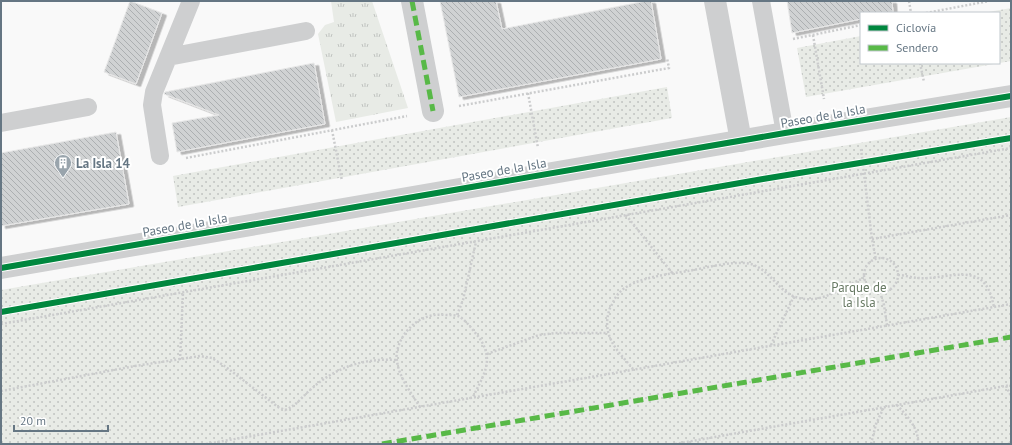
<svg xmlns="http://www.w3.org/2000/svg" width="1012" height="445" viewBox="0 0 1012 445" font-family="'PT Sans',sans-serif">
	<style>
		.grass { fill: url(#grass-tufts) }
		.park { fill: url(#park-dots) }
		.building { fill: url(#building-back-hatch); stroke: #e8e8e8; filter: url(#shadow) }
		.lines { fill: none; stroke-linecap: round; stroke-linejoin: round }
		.path { stroke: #cbcccd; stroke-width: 2.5; stroke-dasharray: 2 2; stroke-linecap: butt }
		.service { stroke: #cecfd0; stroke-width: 18 }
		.pedestrian { stroke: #cecfd0; stroke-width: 22 }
		.minor { stroke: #cecfd0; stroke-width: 22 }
		.quiet { stroke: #58b947; stroke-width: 5; stroke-dasharray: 10 5; stroke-linecap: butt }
		.cycleway-casing { stroke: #fff; stroke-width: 8 }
		.cycleway { stroke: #00873e; stroke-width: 6 }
		.labels { text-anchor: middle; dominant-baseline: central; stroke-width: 4; stroke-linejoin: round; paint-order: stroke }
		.street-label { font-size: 13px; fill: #657683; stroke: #fff }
		.poi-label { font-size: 13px; font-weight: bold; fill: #657683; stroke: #fff; text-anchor: start }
		.park-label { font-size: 13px; fill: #687a64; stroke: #fff }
	</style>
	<defs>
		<pattern id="grass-tufts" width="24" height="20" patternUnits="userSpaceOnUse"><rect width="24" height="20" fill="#e8ebe6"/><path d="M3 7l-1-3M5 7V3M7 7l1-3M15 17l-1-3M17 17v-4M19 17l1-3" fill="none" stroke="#c0c3c0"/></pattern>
		<pattern id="park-dots" width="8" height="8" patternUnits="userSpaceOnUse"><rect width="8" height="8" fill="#e8ebe6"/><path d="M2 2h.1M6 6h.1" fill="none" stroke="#c0c3c0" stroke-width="1.8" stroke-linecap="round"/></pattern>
		<pattern id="building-back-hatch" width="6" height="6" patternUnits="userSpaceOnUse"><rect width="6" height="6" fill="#d0d2d3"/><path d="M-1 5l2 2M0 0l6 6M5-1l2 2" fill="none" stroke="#acafb1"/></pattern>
		<filter id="shadow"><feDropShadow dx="4.5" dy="2.5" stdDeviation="0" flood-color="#0004"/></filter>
	</defs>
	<rect width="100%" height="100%" fill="#f9f9f9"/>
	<!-- grass -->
	<path class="grass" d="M331,1H372L408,108L336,122L318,34L325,25L334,22Z"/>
	<!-- park -->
	<path class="park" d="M1011,8V61L806,97L797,48L861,36V63H999V13H983Z
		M667,87L672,118L178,207L173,176Z
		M1011,117V444H1V290Z"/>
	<!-- building -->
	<path class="building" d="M130,1L162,13L136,84L104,72Z
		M440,1H496L502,29L646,1H651L661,59L459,97Z
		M787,1H892L893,13H861V19L792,33Z
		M314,63L325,124L177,152L172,123L219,115L164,94L165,92Z
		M116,132L129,204L1,226V153Z"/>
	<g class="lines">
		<!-- path -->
		<path class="path" d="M909,1L911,13
			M926,13L989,1
			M813,35L824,99
			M793,39L861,25
			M920,63L924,82
			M528,93L538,148
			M459,106L669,68L667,58
			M332,130L342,181
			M861,149L872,239L876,260
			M186,158L407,116
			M626,215L673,274
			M872,239L1011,215
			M864 275a17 17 0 1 1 34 0a17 17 0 1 1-34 0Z
			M898,275C905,275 912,278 919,278C938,280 972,266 985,284C990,290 992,299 994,307
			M880,292L884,305L887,325
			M457,315L463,300L476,242
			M1,324L1011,148
			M771,345L794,296
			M487,354L539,335L555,333H608
			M180,360L183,293
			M633,369C626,360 616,351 611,340C606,330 606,319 610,308C613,303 615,297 619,293C632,278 669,274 688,271C706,268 733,260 751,264C771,270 779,294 799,298C824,304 843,286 864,278
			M1006,386L1011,396
			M1,391L135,366L200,356L212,358L226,367L278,407L285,410C297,405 300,399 309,391C334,368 362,358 396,360
			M897,405C907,416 919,428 918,444
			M420,407C411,393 399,377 397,361C394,345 408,325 422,319C430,315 437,314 446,315C450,315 454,315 458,316C465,319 472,329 477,335C483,342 487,351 487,360C487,372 478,386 473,397
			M206,444L1011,304
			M675,444L1011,385
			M871,444L876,424L884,407
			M1008,444L1011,443"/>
		<!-- service -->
		<path class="service" d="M761,1L785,133
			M168,57L306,31
			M1,123L88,107
			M160,156L152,105L154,92L191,1"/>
		<!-- pedestrian -->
		<path class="pedestrian" d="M412,1L433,111"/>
		<!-- minor -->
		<path class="minor" d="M715,1L741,141
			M1,268L785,133L1011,96"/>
		<!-- quiet -->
		<path class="quiet" d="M412,1L433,111
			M382,444L1011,337"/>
		<defs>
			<path id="cycleway" d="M1,268L785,133L1011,96
				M1,312L763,179L1011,138"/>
		</defs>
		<!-- cycleway casing -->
		<use href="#cycleway" class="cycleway-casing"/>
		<!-- cycleway -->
		<use href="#cycleway" class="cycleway"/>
	</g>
	<!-- icons -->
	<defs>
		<symbol id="building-pin" viewBox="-11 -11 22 30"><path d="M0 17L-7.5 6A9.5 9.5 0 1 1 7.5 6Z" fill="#99a4ac" stroke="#fff"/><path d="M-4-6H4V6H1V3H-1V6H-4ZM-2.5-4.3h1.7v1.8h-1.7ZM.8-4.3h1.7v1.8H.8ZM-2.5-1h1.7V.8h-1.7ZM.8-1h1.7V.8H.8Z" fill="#fff"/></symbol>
	</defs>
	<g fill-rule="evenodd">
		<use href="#building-pin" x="53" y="153" width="20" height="27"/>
	</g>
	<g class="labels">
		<!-- street labels -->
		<g class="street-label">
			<text transform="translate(823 116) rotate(-10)">Paseo de la Isla</text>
			<text transform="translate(504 170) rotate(-10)">Paseo de la Isla</text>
			<text transform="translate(185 225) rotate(-10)">Paseo de la Isla</text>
		</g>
		<!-- poi labels -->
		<g class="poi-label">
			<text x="76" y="163">La Isla 14</text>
		</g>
		<!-- park labels -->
		<g class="park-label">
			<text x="859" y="287">Parque de<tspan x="859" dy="15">la Isla</tspan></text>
		</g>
	</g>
	<!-- border -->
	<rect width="1012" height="445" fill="none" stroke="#657683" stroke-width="4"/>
	<!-- legend -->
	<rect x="860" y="12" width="140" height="52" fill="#ffffff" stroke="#c1c8cd"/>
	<rect x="868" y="25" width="20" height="6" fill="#00873e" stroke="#c1c8cd"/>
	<text x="896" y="32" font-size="12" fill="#657683">Ciclovía</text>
	<rect x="868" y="45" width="20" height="6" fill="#58b947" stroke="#c1c8cd"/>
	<text x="896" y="52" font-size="12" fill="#657683">Sendero</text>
	<!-- scale -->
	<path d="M14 425v6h94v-6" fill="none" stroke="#657683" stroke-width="2"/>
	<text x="20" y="425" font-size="12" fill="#657683" stroke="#ffffff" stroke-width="3" paint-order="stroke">20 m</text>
</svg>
